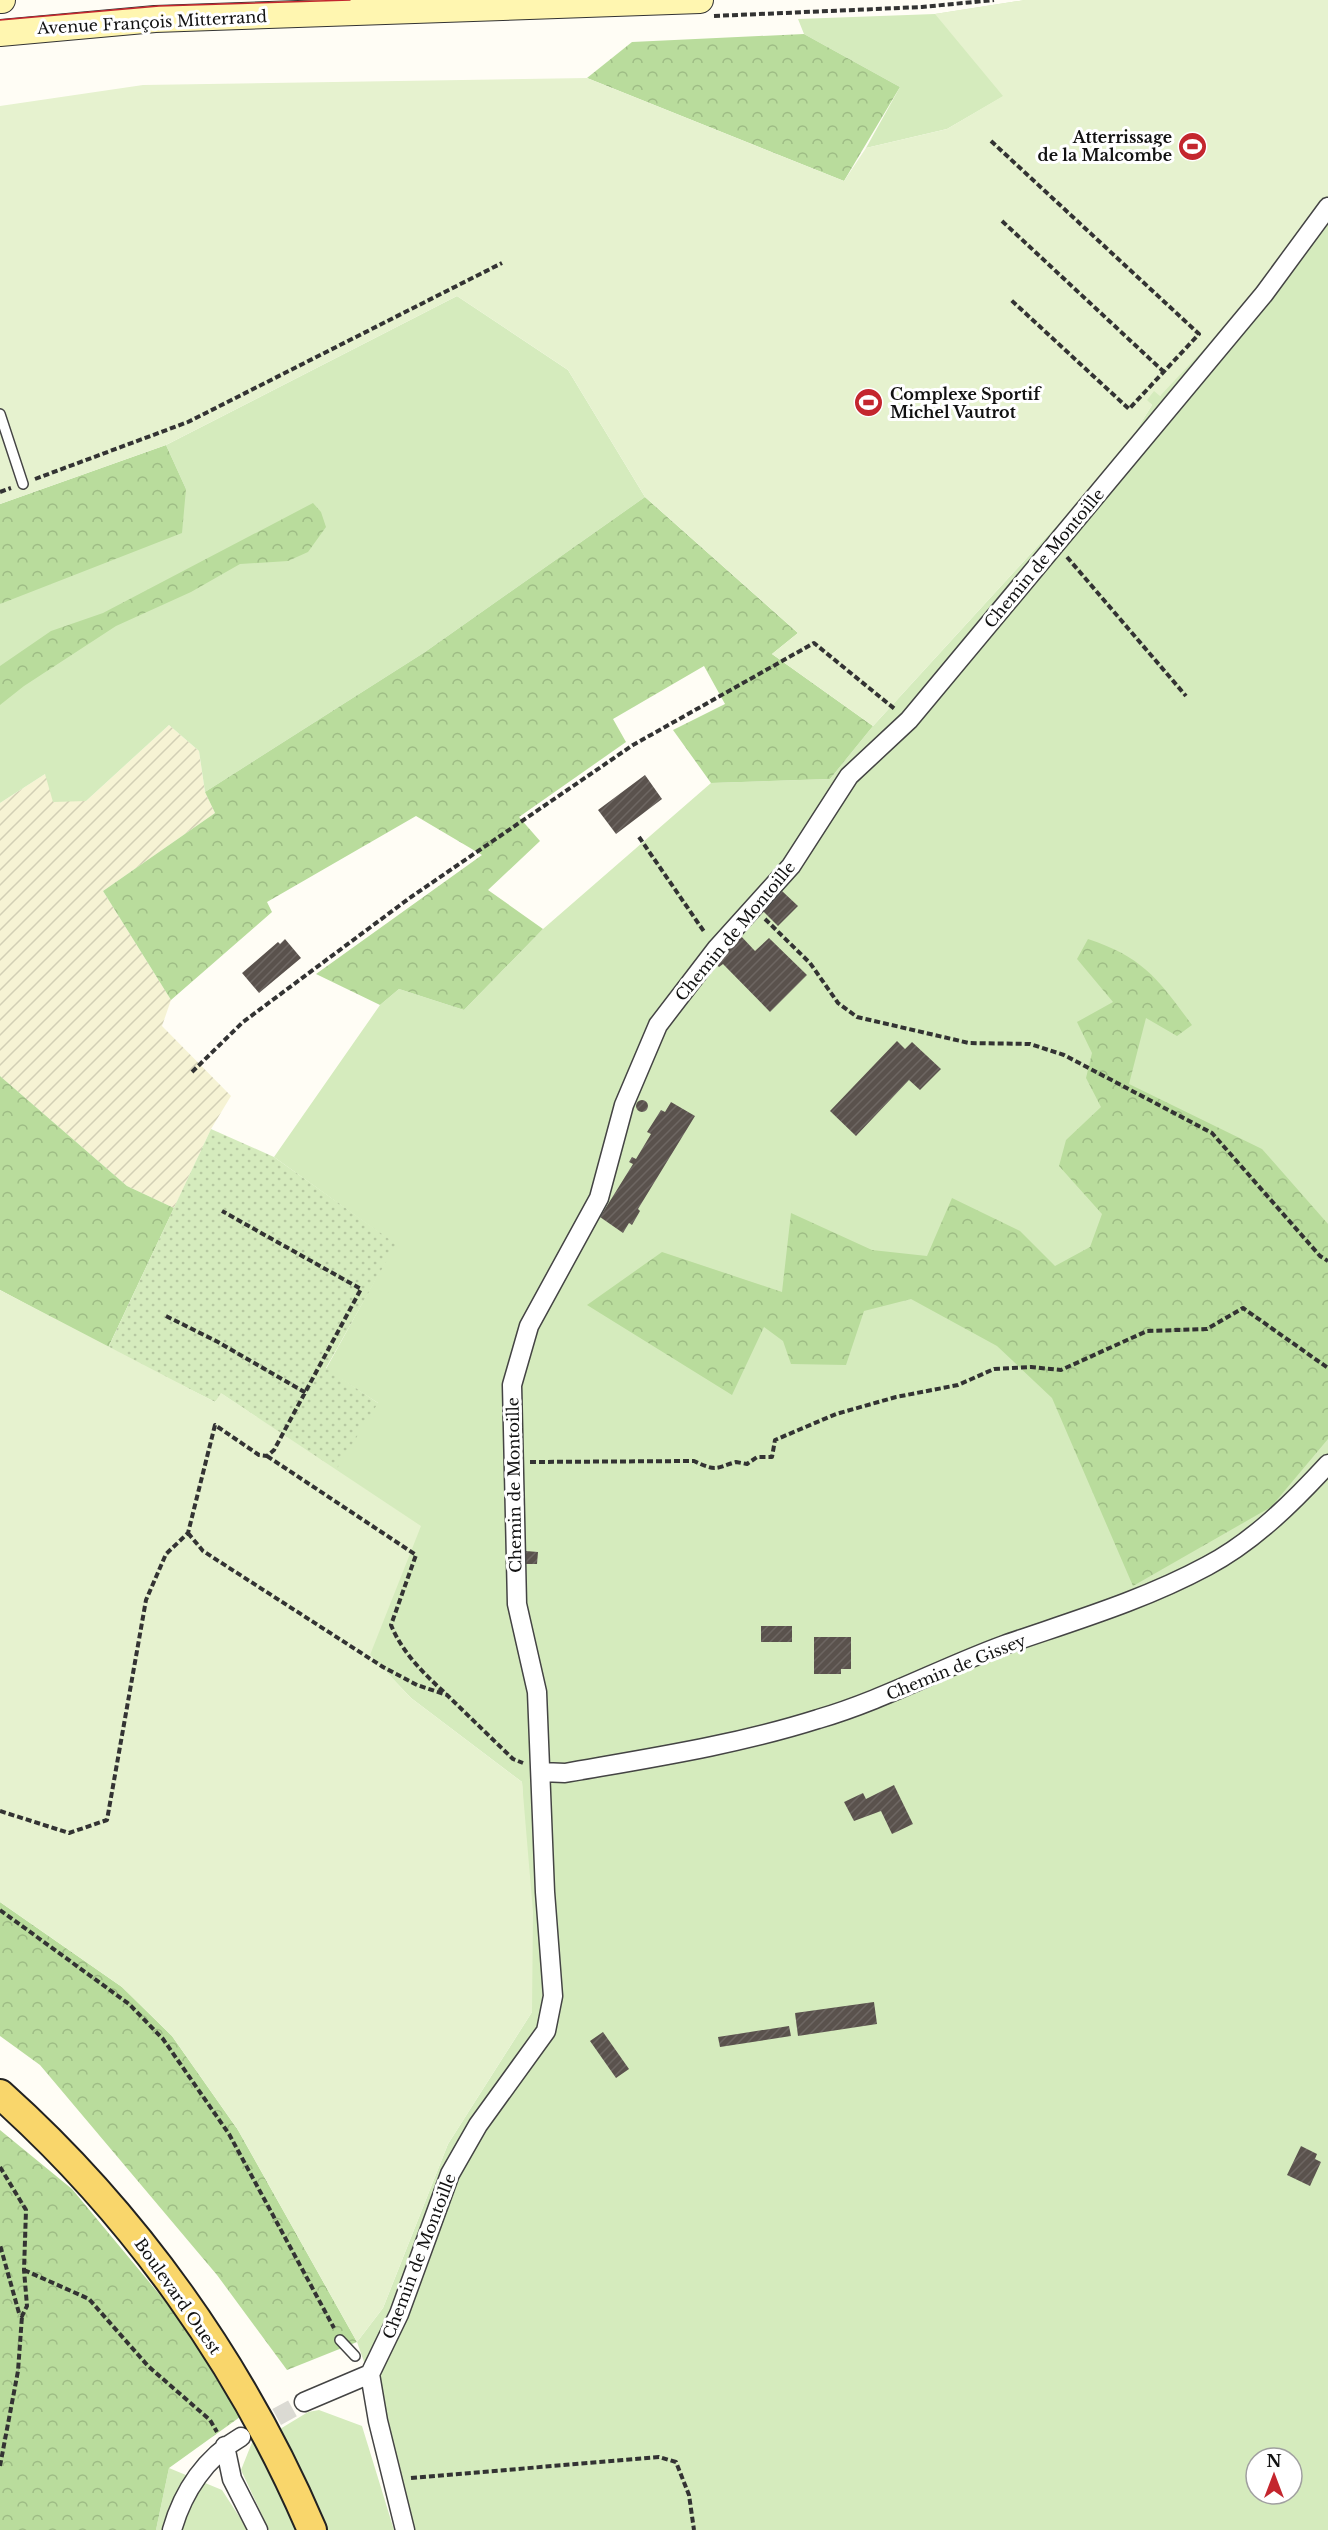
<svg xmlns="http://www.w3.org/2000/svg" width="1328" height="2530" viewBox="0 0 1328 2530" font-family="'Libre Baskerville',serif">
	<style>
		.farmland { fill: url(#farmland-furrows) }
		.grass { fill: #d5ebbd; fill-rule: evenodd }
		.forest { fill: url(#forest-crowns) }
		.garden { fill: url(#garden-dots) }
		.pitch { fill: #e6f2cf }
		.building { fill: url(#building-hatch) }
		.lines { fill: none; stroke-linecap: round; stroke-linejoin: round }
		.minor-tunnel { stroke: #dbdad3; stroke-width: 18; stroke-dasharray: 18 9; stroke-linecap: butt }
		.service-casing { stroke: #444; stroke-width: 12 }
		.minor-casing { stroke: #444; stroke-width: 21 }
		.secondary-casing { stroke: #333; stroke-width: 28 }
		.primary-casing { stroke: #222; stroke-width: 32 }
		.path { stroke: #333; stroke-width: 4; stroke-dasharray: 6 3; stroke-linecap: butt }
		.service { stroke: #fff; stroke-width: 9 }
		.minor { stroke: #fff; stroke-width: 18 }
		.secondary { stroke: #fff6b0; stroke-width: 26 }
		.primary { stroke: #f9d66b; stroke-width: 28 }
		.tram { stroke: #c4262e; stroke-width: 1.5 }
		.labels { text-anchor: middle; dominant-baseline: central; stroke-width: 6; stroke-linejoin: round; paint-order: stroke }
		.street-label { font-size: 16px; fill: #111; stroke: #fff }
		.poi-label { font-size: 16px; font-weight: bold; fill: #111; stroke: #fff; text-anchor: end }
	</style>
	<defs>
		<pattern id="farmland-furrows" width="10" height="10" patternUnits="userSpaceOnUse" patternTransform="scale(1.5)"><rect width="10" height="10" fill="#f6f3d4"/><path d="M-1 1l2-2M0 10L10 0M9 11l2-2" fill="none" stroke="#d2cfb5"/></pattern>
		<pattern id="forest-crowns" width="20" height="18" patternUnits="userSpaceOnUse" patternTransform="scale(1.5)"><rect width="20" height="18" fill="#b9dc9c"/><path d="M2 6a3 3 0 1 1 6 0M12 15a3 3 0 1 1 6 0" fill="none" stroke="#9ebc85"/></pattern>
		<pattern id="garden-dots" width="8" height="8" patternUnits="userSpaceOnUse" patternTransform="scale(1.5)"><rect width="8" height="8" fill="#d5ebbd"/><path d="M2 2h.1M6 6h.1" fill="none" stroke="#b6c8a1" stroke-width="1.8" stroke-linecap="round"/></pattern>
		<pattern id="building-hatch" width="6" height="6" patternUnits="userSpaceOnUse" patternTransform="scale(1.5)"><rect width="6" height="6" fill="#5a524d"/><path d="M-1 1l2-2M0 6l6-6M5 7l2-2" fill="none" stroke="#6d6662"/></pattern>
	</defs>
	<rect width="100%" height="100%" fill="#fffdf5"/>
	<!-- farmland -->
	<path class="farmland" d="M169,725L199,751L205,792L215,813L103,891L171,1000L162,1026L231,1096L211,1129L174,1208L127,1186L0,1076V803L45,774L86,801Z"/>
	<!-- grass -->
	<path class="grass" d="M1025,0H1328V2530H415L393,2444L357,2342L383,2308L448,2144L532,2012L522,1782L411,1698L370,1655L229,1420L378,1403L326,1369L395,1244L274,1157L380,1005L399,989L464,1010L543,929L711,783L830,779L873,726L1121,455L1152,405L1146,400L1154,390L1161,396L1004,96L947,129L866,148L900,87L804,34L798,19L935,14ZM1256,2458H1292V2494H1256Z
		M457,296L568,370L645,497L425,652L205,792L199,751L169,725L86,801L53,802L45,774L0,803V604L186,489L166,445Z
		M319,2410L362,2426L394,2530H327L280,2429L308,2412Z
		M253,2440L296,2530H269L241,2470Z
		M169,2468L222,2490L248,2530H156Z"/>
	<!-- forest -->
	<path class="forest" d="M804,34L900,87L844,181L587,78L632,42Z
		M166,445L186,489L182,533L0,604V504Z
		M645,497L798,633L772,654L873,726L830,779L711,783L673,730L725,704L704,666L613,719L626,742L519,817L540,841L488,890L543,929L464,1010L399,989L380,1005L316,974L482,855L416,816L267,902L272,912L171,1000L103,891L215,813L205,792L425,652Z
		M313,503L321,512L326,527L308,552L288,561L240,564L191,592L116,626L24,686L0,705V666L51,631L103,613Z
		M1088,939C1143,957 1159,980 1192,1025L1177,1036L1146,1018L1129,1084L1262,1149L1328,1224V1439L1271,1507L1133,1586L1052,1398L997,1346L911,1299L864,1311L846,1365L791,1364L783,1341L764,1327L732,1395L587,1305L662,1252L782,1292L791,1213L872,1250L927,1256L952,1198L1020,1231L1055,1266L1090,1247L1102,1214L1059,1166L1066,1140L1101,1107L1086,1078L1092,1053L1077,1022L1113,1002L1077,959Z
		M0,1076L127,1186L174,1208L108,1348L0,1290Z
		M0,1902L122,1987L172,2036L238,2130L357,2342L287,2370L217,2275L40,2065L0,2036Z
		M0,2130L72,2189L179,2318L240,2417L169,2468L156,2530H0Z"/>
	<!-- garden -->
	<path class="garden" d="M211,1129L274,1157L396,1244L326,1368L378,1403L336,1470L222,1394L215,1402L108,1348Z"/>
	<!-- pitch -->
	<path class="pitch" d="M1025,0H1328V196L1239,312L1160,396L1154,391L1147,400L1152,405L1121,455L873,726L772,654L798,633L645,497L568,370L457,296L166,445L0,504V106L143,85L587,78L844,181L866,148L947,129L1003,96L935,14Z
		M0,1290L215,1402L221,1393L421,1526L370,1655L411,1698L522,1782L533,1912L532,2012L448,2144L383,2308L357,2342L238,2130L172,2036L122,1987L0,1902Z"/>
	<!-- building -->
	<path class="building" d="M645,775L662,799L616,834L598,810Z
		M782,891L798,906L778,926L763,911Z
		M740,935L755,951L769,938L807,975L770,1012L723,964L719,967L714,963Z
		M285,939L301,958L259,993L242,973L278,942L280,944Z
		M897,1041L905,1049L912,1042L941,1069L920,1090L909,1080L856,1136L830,1111Z
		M636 1106a6 6 0 1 1 12 0a6 6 0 1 1-12 0Z
		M671,1102L695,1116L638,1209L640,1211L632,1225L629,1223L623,1233L600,1217L633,1164L629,1162L632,1157L636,1159L651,1134L647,1132L661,1110L665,1112Z
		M526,1551L538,1552L537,1564H526Z
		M761,1626H792V1642H761Z
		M814,1637H851V1669H841V1674H814Z
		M894,1785L913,1824L892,1834L881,1811L854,1821L844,1802L863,1793L866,1799Z
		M874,2002L877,2024L798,2036L795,2013Z
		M789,2026L791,2036L720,2047L718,2037Z
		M603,2032L629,2069L616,2078L590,2041Z
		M1301,2146L1317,2154L1315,2159L1321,2162L1310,2186L1287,2175Z"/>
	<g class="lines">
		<!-- minor-tunnel -->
		<path class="minor-tunnel" d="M253,2430L304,2402"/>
		<defs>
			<path id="service" d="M0,414L23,484
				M340,2340L355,2356"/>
			<path id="minor" d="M541,1772L565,1773C650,1758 736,1745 818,1719C883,1700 941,1668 1004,1645C1073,1621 1142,1601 1207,1566C1253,1542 1293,1502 1328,1464
				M370,2374L378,2421L405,2530
				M304,2402L370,2374L399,2314L450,2174L478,2125L546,2031L553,1996L545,1892L537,1692L517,1604L512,1385L529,1326L599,1198L624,1105L658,1025L717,948L791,866L849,776L909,720L1264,294L1328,207
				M225,2446L232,2479L258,2530
				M172,2530C183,2491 206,2457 241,2437"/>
			<path id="secondary" d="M0,0H2
				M0,33L155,19L700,0"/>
			<path id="primary" d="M0,2094C134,2214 241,2364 312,2530"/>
		</defs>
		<!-- service casing -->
		<use href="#service" class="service-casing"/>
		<!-- minor casing -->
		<use href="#minor" class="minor-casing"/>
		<!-- secondary casing -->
		<use href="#secondary" class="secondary-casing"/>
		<!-- primary casing -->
		<use href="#primary" class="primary-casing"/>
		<!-- path -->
		<path class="path" d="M714,16L922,7L994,0
			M991,141L1199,334L1129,409L1010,299
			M1002,221L1164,372
			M35,479L188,422L502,263
			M0,492L11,488
			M1067,557L1186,696
			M639,837L705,933
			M765,919L810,963L838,1003L857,1017L969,1043L1030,1044L1064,1055L1212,1133L1320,1256L1328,1261
			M192,1072L243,1022L411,897L633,745L814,643L896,710
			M166,1316L218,1342L306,1393
			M267,1456L416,1555L391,1625C402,1652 423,1673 445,1693
			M530,1462L694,1461C717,1472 715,1468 736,1462L747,1464L757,1457H772L775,1440L836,1414L896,1397L958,1385L994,1369L1031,1367L1061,1370L1147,1331L1207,1329L1243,1308L1328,1368
			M188,1533L203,1551L383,1667L417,1685L447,1695L513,1759L523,1763
			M0,1811L69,1833L107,1820L146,1600L166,1554L188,1533L215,1425L259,1455L267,1456L274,1450L361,1289L222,1211
			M0,1910L129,2004L163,2039L229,2134L334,2328
			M0,2167L26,2210L24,2270L27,2306L22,2316L19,2313L0,2245
			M24,2270L89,2299L148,2366L210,2420L217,2432
			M0,2466L18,2371L22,2316
			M411,2478L659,2457L676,2462L689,2495L694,2530"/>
		<!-- service -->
		<use href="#service" class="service"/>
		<!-- minor -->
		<use href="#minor" class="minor"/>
		<!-- secondary -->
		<use href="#secondary" class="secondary"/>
		<!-- primary -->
		<use href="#primary" class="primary"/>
		<!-- tram -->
		<path class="tram" d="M0,20L159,6L350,0"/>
	</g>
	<!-- icons -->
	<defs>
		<symbol id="stadium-disc" viewBox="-11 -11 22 22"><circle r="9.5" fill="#c4262e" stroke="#fff"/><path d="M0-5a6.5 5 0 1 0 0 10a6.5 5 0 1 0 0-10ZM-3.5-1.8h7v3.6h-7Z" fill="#fff"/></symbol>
	</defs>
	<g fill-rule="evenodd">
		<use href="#stadium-disc" x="1176" y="130" width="33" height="33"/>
		<use href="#stadium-disc" x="852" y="386" width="33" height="33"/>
	</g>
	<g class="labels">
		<!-- street labels -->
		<g class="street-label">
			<text transform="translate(152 22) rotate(-3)">Avenue François Mitterrand</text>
			<text transform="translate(1044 558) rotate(-50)">Chemin de Montoille</text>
			<text transform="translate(735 931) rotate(-50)">Chemin de Montoille</text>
			<text transform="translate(514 1485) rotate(-91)">Chemin de Montoille</text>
			<text transform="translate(956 1667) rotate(-22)">Chemin de Gissey</text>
			<text transform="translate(419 2256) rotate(-69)">Chemin de Montoille</text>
			<text transform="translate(178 2296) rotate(55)">Boulevard Ouest</text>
		</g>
		<!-- poi labels -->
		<g class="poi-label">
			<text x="1172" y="137">Atterrissage<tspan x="1172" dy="18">de la Malcombe</tspan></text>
			<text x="890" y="394" text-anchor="start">Complexe Sportif<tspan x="890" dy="18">Michel Vautrot</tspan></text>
		</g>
	</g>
	<!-- north arrow -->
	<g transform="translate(1274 2476)"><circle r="28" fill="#ffffff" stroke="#a0a0a0" stroke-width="1.5"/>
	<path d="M0-4.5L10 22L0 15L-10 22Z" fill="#c4262e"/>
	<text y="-9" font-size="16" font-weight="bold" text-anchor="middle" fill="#111111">N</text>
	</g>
</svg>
